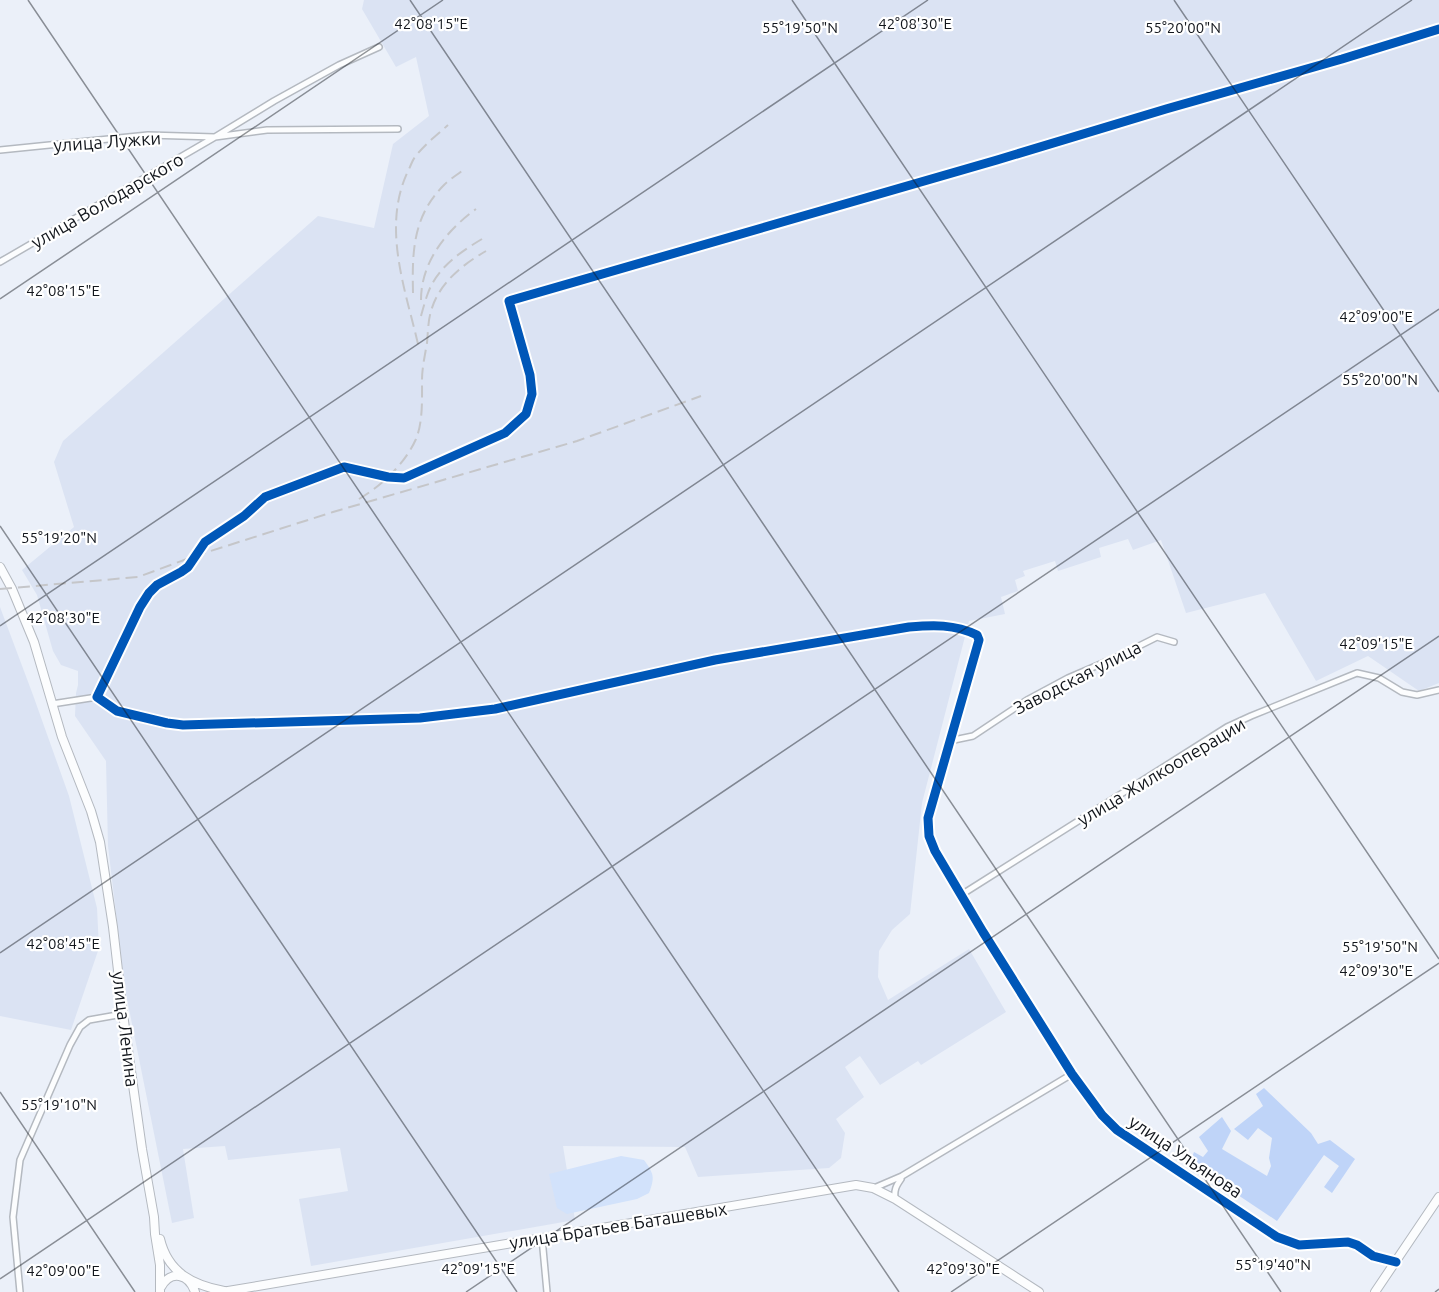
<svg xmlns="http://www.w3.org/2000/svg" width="1439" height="1292" viewBox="0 0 1439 1292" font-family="Ubuntu,sans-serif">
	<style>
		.built { fill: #dbe3f3 }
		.green { fill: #d2e2fb }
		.forest { fill: #bfd4f8 }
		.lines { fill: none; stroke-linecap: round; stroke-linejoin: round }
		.street-casing { stroke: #b4b9c0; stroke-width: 8 }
		.secondary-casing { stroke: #b4b9c0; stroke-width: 10 }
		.street { stroke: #fcfdfe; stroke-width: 5 }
		.secondary { stroke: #fcfdfe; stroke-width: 8 }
		.rail { stroke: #c5c6c9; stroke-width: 2; stroke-dasharray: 12 6; stroke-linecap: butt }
		.cycleway-casing { stroke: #fff; stroke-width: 13 }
		.cycleway { stroke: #0057b8; stroke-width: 9 }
		.ticks { fill: none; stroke: #12161c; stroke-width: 1.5; stroke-opacity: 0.45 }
		.labels { text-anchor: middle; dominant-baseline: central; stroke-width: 4.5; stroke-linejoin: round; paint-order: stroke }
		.street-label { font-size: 18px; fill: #12161c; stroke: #fff }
		.ticks-label { font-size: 15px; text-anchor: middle; fill: #12161c; stroke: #fff; stroke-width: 4.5; stroke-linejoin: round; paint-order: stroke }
	</style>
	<rect width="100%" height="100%" fill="#ebf0f9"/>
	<!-- built -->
	<path class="built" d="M364,0H1439V683L1419,691L1368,656L1316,681L1265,593L1186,613L1161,540L1133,550L1128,539L1099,548L1101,557L1058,571L1055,561L1023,571L1025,576L1015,580L1018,591L1001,597L1005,614L969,621L922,803L910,914L892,930L879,951L878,977L888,1000L969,949L1006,1012L921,1065L918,1061L880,1085L860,1056L845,1067L864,1097L836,1119L845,1133L841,1158L829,1168L698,1177L685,1147L563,1146L575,1220L311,1266L299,1199L348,1191L340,1148L228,1160L225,1146L183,1149L194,1218L172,1223L125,989L108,846L106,761L75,716L76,693L78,685V671L61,665L53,651L37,595L22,570L74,527L54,462L63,441L318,216L374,228L393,144L429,116L416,57L396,67L362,9Z
		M0,607L33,695L69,796L97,908L99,948L71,1030L0,1016Z"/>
	<!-- green -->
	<path class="green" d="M621,1156L644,1160C654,1174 655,1177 649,1193L637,1199L567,1214L557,1208L549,1174Z"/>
	<!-- forest -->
	<path class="forest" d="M1264,1088L1311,1133L1318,1144L1330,1140L1355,1159L1332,1193L1324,1187L1339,1166L1324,1155L1277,1221L1190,1163L1194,1152L1203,1157L1208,1151L1199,1137L1222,1117L1231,1131L1222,1149L1267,1176L1271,1166L1269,1158L1272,1138L1258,1128L1248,1140L1234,1129L1263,1106L1256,1094Z"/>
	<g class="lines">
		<defs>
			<path id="street" d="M0,150L148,135L215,137L267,130L398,129
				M0,262L215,137L274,101L339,65L379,47
				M52,704L97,697
				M949,741L973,736L1027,700L1068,678L1117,657L1157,637L1174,642
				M961,895L1227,727L1251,716L1357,673L1379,678L1402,692L1417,695L1439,690
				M874,1188L902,1176L1072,1074
				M895,1199C894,1190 896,1186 901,1179
				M542,1238L547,1292
				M1396,1262L1373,1256L1357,1245L1348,1242L1299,1245L1277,1237L1117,1130L1102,1115L1072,1074L983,932L935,851L929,836L928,818L979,640L977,635C954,624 933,625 909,627L715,660L495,709L420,718L183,725L167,723L117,711L97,697L140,607L149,593L157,585L181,572L188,567L205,542L244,516L265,497L344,467L388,477L404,478L505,433L526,414L532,394L530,375L509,301L997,160L1166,109L1342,59L1439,29
				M20,1292L13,1217L20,1160L70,1045L80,1027L89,1020L123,1014"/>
			<path id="secondary" d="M0,567L12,589L34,642L62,737L91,811L100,842L113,927L123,1014L142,1149L154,1217L155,1234L160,1265V1292
				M160,1239C168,1273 193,1285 224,1291
				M161,1287C171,1269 189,1274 195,1292
				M222,1292L856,1185L873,1188L895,1199L1039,1292
				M1375,1292L1439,1197"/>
		</defs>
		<!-- street casing -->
		<use href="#street" class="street-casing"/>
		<!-- secondary casing -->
		<use href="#secondary" class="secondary-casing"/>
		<!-- street -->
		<use href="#street" class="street"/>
		<!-- secondary -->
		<use href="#secondary" class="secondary"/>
		<!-- rail -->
		<path class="rail" d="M413,293C412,251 413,216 444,185C450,179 457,175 463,170
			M421,300C421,262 446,231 476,209
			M421,316C423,309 425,301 428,293C437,268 460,252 482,239
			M418,344C405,288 381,225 409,169C411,165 412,161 415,157C424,145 437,135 448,125
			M359,499C381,486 405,464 416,439C423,422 422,399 422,380C422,368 425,355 427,343C428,333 428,321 431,311C439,283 462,265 486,251
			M0,589L138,577L195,556L333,512L577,441L701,396"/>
		<defs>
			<path id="cycleway" d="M1396,1262L1373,1256L1357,1245L1348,1242L1299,1245L1277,1237L1117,1130L1102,1115L1072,1074L983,932L935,851L929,836L928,818L979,640L977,635C954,624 933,625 909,627L715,660L495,709L420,718L183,725L167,723L117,711L97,697L140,607L149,593L157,585L181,572L188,567L205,542L244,516L265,497L344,467L388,477L404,478L505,433L526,414L532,394L530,375L509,301L997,160L1166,109L1342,59L1439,29"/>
		</defs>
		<!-- cycleway casing -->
		<use href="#cycleway" class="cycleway-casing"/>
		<!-- cycleway -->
		<use href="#cycleway" class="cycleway"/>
	</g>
	<!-- ticks -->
	<path class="ticks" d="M28,0L899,1292M410,0L1281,1292M792,0L1439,959M1174,0L1439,392M0,299L443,0M0,526L517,1292M0,626L928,0M0,953L1412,0M0,1092L135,1292M0,1279L1439,309M466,1292L1439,636M951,1292L1439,963M1435,1292L1439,1289"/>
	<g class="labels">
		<!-- street labels -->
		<g class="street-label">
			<text transform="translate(107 141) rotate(-4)">улица Лужки</text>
			<text transform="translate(107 200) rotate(-30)">улица Володарского</text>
			<text transform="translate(1077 677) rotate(-27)">Заводская улица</text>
			<text transform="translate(1161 771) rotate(-31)">улица Жилкооперации</text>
			<text transform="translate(126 1029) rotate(83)">улица Ленина</text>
			<text transform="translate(1186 1156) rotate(34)">улица Ульянова</text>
			<text transform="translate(618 1225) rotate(-9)">улица Братьев Баташевых</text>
		</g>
	</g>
	<g class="ticks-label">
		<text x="431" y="29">42°08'15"E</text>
		<text x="915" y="29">42°08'30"E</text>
		<text x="800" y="33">55°19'50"N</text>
		<text x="1183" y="33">55°20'00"N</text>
		<text x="63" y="296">42°08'15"E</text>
		<text x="1376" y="322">42°09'00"E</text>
		<text x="1380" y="385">55°20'00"N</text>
		<text x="59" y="543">55°19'20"N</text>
		<text x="63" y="623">42°08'30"E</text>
		<text x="1376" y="649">42°09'15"E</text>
		<text x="63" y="949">42°08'45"E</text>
		<text x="1380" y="952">55°19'50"N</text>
		<text x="1376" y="976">42°09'30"E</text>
		<text x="59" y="1110">55°19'10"N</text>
		<text x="1273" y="1270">55°19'40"N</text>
		<text x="478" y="1274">42°09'15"E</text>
		<text x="963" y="1274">42°09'30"E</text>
		<text x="63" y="1276">42°09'00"E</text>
	</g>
</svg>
